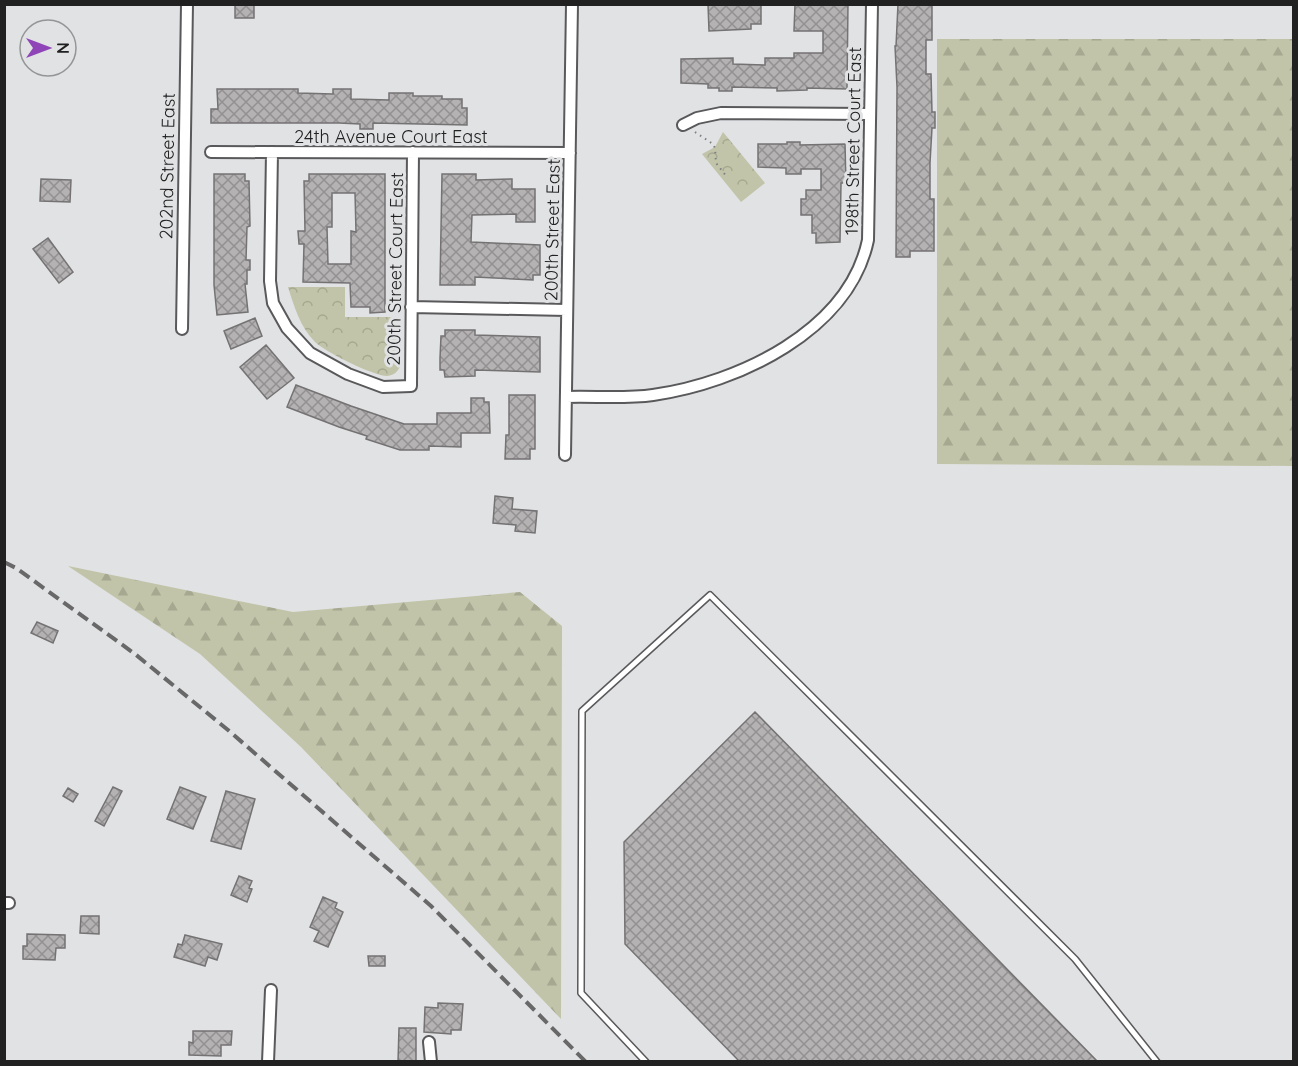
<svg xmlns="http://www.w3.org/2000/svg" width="1298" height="1066" viewBox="0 0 1298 1066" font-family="Quicksand,sans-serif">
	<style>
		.forest { fill: url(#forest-firs) }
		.park { fill: url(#park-crowns) }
		.building { fill: url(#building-cross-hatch); stroke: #747273; stroke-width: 1.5; fill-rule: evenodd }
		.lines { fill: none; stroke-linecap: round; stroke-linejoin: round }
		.service-casing { stroke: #59595b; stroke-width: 8 }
		.minor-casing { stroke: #59595b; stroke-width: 14 }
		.path { stroke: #7f7f80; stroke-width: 2; stroke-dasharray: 1.5 4.5; stroke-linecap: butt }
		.service { stroke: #fff; stroke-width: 5 }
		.minor { stroke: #fff; stroke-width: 10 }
		.rail { stroke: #686869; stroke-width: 4; stroke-dasharray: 12 6; stroke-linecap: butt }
		.labels { text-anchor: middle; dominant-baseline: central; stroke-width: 6; stroke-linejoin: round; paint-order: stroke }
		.street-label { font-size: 18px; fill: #212121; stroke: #e1e2e4 }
	</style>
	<defs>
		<pattern id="forest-firs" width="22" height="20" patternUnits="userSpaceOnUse" patternTransform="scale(1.5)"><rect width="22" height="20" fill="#c1c4a8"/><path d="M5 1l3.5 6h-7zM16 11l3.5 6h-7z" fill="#a6a890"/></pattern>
		<pattern id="park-crowns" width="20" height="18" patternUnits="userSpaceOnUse" patternTransform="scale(1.5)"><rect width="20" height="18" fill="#c1c4a8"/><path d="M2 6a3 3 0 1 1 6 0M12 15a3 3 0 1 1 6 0" fill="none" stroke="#a6a890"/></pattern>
		<pattern id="building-cross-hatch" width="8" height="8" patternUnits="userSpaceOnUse" patternTransform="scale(1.5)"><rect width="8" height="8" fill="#b4b2b3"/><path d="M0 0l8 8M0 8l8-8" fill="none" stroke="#929091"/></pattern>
	</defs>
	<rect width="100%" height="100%" fill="#e1e2e4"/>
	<!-- forest -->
	<path class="forest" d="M937,39H1293V466L937,464Z
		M68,566L293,612L520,592L562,626L561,1019L301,747L200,654Z"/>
	<!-- park -->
	<path class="park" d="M723,132L765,183L741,202L702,154L715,147Z
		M288,287H345V317H401V365C398,371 395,375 387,376C374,376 325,352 315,342C300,327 294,306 288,287Z"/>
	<!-- building -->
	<path class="building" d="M235,4H254V18H235Z
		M708,4H761V24H751V29L709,31Z
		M795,4H848L847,89L807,88V90L777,91V88L732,87V91H719V88H708V84L681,83V59L733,58V64L765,65V58H794V53H823V31H794Z
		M898,4H932V40H926V74H931L932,112H935V128H932L930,163V199H934V251H910V257H896L897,87L895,46H896Z
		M217,89H298V93L333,94V89H351V99L389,100V93H413V96H442V99H462V108H467V125L373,123V129H360V124L339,123H211V109H218Z
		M787,142H800V145L845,144L846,183H841L840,242L816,243V233H812V215H801V199H806V190H821V169H801V174H786V168L758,167V144H787Z
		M214,174H245V181H249L250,226L247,227L246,260H250V270H247V284H245L248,312L217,315L214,285Z
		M309,174H385V312L370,313V307H351L350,283L303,282L304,244H299L298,231H305L304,181H309ZM332,193H355L356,232L351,231V264H328L327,227H332Z
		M442,174H476V180L512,179V189H535V222H516V214L472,215L471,242L540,245V275H533V280L475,277V285H440Z
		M41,179L71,180L70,202L40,201Z
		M48,238L73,272L59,283L33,249Z
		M255,318L262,336L231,349L224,331Z
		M445,330H475V335L540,337V372L475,370V376L445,377L444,370H440V358L441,336H445Z
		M266,345L294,378L267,399L240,367Z
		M296,385L351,406L404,424H437V413H471V398H484V402H489L490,433H461V447L429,446V450H400L366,439L367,436L339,427L287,407Z
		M509,395H535V449H530V459H505L506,435H509Z
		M495,496L513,498L512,509L537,511L535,533L515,531L516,525L493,523Z
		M37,622L58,631L53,643L31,633Z
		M755,712L1098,1062H740L625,944L624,842Z
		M113,787L122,791L104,826L95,821Z
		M180,787L206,797L193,829L167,819Z
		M68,788L78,794L73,802L63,796Z
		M226,791L255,799L241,849L211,841Z
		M239,876L252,881L249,888L252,889L247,902L231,895Z
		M323,897L337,903L335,908L343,912L328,947L314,941L319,931L310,927Z
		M81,916H99V934L80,933Z
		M27,934L65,935V948H56L55,960L23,959V946H27Z
		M185,935L222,944L217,960L208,957L205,966L174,957L178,944L182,945Z
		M368,956H385V966H369Z
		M438,1003L463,1004L461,1030H451V1034L424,1032L425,1007L438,1008Z
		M399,1028H416V1062H398Z
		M193,1031H232L231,1045H221V1056L189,1055V1042L193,1043Z"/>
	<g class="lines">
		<defs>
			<path id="service" d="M646,1062L581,993L582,711L710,595L1075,959L1157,1062"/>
			<path id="minor" d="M683,125L697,118L721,113L870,114
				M211,152L570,153
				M272,152L270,281L273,303L287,328L310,353L348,374L383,387L411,386L413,152
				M411,307L567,310
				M182,329L187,4
				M566,397C594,396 625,399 653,395C738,383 849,331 868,240L872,4
				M565,455L572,4
				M4,903H9
				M429,1042L431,1062
				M268,1062L271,990"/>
		</defs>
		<!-- service casing -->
		<use href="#service" class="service-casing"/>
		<!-- minor casing -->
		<use href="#minor" class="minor-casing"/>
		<!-- path -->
		<path class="path" d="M695,132L713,144L715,148L716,163L727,177"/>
		<!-- service -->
		<use href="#service" class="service"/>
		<!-- minor -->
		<use href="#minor" class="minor"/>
		<!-- rail -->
		<path class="rail" d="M4,562L16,568L135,654L228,730L431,906L586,1062"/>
	</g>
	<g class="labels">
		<!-- street labels -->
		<g class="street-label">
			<text x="391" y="136">24th Avenue Court East</text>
			<text transform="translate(853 141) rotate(-89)">198th Street Court East</text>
			<text transform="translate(167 166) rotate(-89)">202nd Street East</text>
			<text transform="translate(552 230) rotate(-89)">200th Street East</text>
			<text transform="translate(395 269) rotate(-89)">200th Street Court East</text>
		</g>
	</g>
	<!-- border -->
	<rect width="1298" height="1066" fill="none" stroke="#212121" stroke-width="12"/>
	<!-- north arrow -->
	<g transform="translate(48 48) rotate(90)"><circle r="28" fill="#e1e2e4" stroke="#949596" stroke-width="1.5"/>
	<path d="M0-4.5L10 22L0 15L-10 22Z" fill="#8f45b7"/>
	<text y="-9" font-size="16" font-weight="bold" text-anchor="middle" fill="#212121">N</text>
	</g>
</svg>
